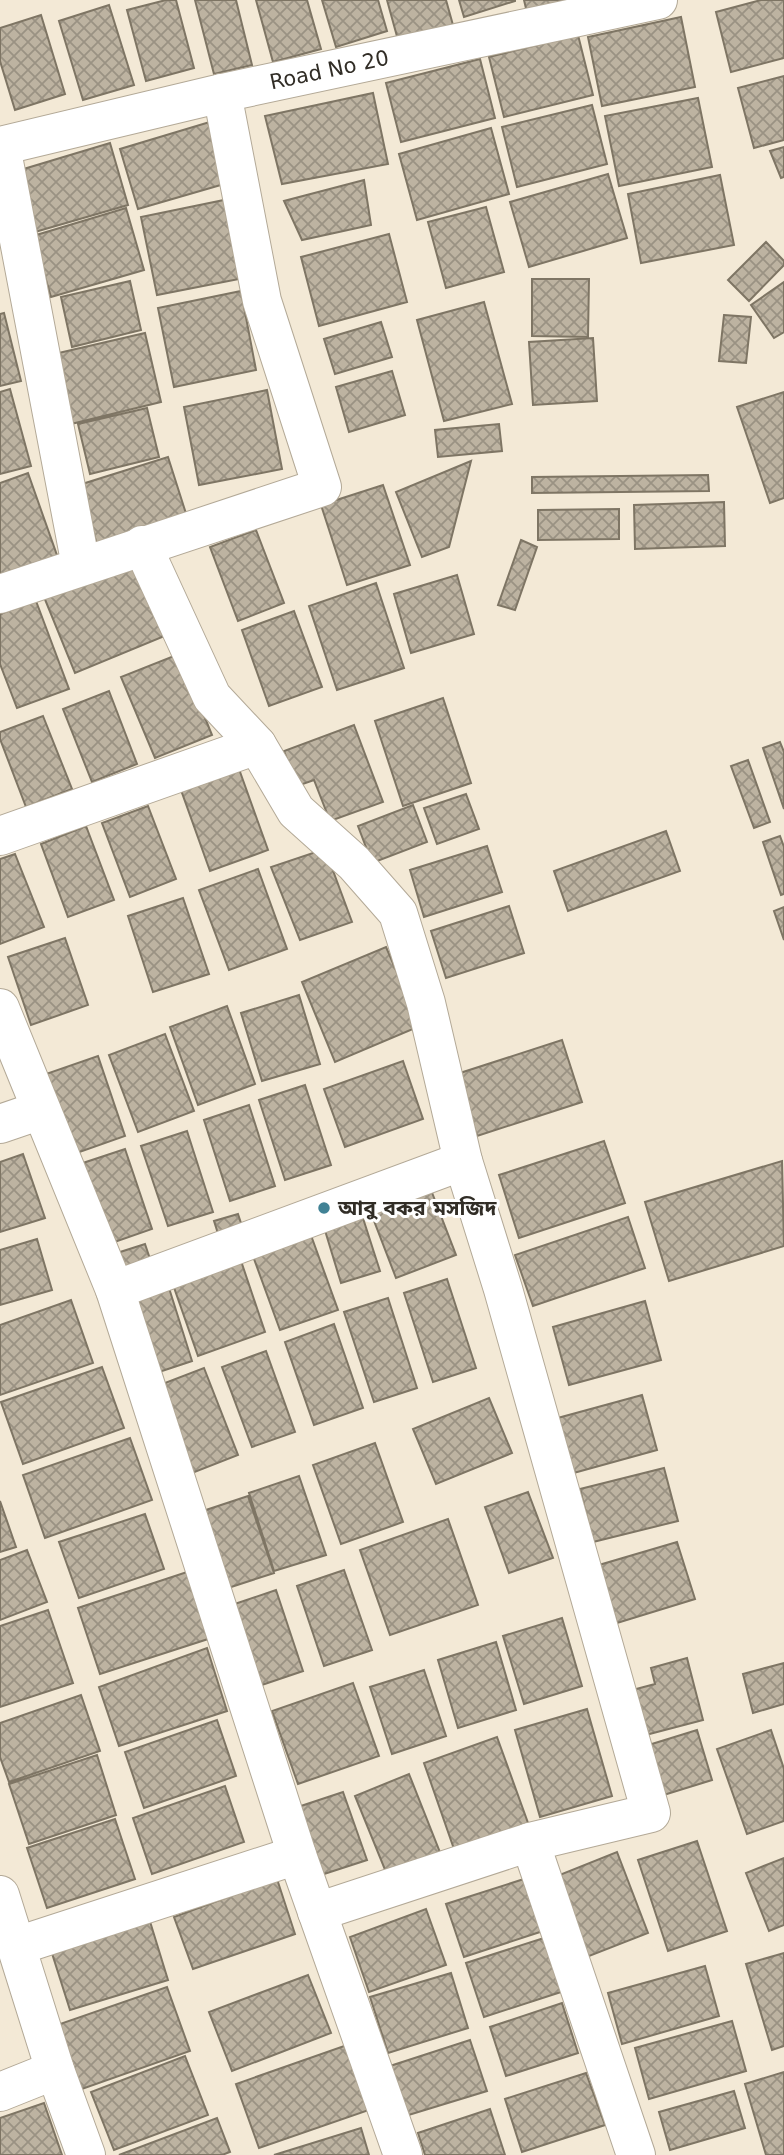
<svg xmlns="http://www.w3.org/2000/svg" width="784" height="2155" viewBox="0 0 784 2155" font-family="'DejaVu Sans','Noto Sans Bengali',sans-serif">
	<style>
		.building { fill: url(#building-cross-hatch); stroke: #7e7564; stroke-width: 2 }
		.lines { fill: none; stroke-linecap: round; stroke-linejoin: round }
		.minor-casing { stroke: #b3a997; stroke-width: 40 }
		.minor { stroke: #fff; stroke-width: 38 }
		.poi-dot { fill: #418295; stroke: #fff; stroke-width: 2.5 }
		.labels { text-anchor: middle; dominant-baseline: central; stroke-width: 6; stroke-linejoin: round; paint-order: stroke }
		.street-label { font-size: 21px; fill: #312d26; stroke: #fff }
		.poi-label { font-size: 21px; font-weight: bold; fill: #312d26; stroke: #fff; text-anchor: start }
	</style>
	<defs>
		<pattern id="building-cross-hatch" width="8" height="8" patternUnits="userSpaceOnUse" patternTransform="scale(1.75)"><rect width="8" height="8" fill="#bdb3a1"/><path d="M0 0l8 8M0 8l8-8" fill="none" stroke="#9a9283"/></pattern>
	</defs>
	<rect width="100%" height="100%" fill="#f3e9d6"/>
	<!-- building -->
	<path class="building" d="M166,0H176L194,68L146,81L127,10Z
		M195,0H236L252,65L214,74Z
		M256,0H307L321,49L273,62Z
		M322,0H378L387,31L336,47Z
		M387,0H446L453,25L398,40Z
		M459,0H515V1L464,17Z
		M524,0H590L528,17Z
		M761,0H784V58L731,72L716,12Z
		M109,5L134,85L83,100L59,21Z
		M41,15L65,94L15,110L0,61V28Z
		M681,17L695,87L602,106L588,37Z
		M578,35L593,95L504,117L489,57Z
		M480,59L495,118L401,142L386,83Z
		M784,76V140L754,148L738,88Z
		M373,93L388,164L282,184L265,116Z
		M698,98L712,167L619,186L605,116Z
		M592,105L607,164L517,187L502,127Z
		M213,121L231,182L138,209L120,149Z
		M491,128L509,194L417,220L399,154Z
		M110,143L128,205L35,232L17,171Z
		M784,147V177L781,178L770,151Z
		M608,174L627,238L529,267L510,202Z
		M720,175L734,245L641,263L628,194Z
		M364,180L371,225L302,240L284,201Z
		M224,200L239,279L157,295L141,217Z
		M486,207L504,272L446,288L428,222Z
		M126,208L144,270L51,297L33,236Z
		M389,234L407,302L319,326L301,257Z
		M766,242L784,261V265L749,301L728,280Z
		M532,279H589L588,337L532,336Z
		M130,281L141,330L72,347L61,297Z
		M784,282V332L774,338L751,305Z
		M241,291L256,370L174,387L158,308Z
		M484,302L512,404L444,421L417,320Z
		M4,313L21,381L0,386V314Z
		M724,315L751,317L746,363L719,361Z
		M381,322L392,357L335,374L324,339Z
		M145,333L161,402L67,425L50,355Z
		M593,338L597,401L533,405L529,342Z
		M392,371L405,415L349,432L336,387Z
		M10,389L31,466L0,474V392Z
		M267,390L282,469L199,485L184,407Z
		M784,392V498L770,503L737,407Z
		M147,408L159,457L90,474L78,424Z
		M499,424L502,451L438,457L435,430Z
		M168,457L189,523L99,551L79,485Z
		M471,461L449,547L422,557L396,492Z
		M28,473L59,561L0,581V483Z
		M708,475L709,491L532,493V477Z
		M383,485L410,565L347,585L321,505Z
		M724,502L725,546L635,549L634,505Z
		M619,509V539L538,540V510Z
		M256,530L284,603L238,621L210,547Z
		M521,540L537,547L515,610L498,605Z
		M135,560L167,635L75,673L44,597Z
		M457,575L474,634L411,653L394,594Z
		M376,583L404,668L337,690L309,606Z
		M36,601L69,689L17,708L0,664V614Z
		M294,611L322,687L269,706L242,630Z
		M179,654L212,735L155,758L121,677Z
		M109,691L137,764L92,782L63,709Z
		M443,698L471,783L403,806L375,721Z
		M43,716L72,789L26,807L0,739V732Z
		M354,725L383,802L330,821L314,780L297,786L284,751Z
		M780,742L784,752V809L763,748Z
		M748,760L770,822L754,828L731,766Z
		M239,769L268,850L210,871L181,790Z
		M466,794L479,829L437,844L424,808Z
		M413,805L427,842L372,863L358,826Z
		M148,806L176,879L130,897L102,823Z
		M86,826L114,900L68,917L41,844Z
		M666,831L680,871L568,911L554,871Z
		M780,836L784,847V894L781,895L763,842Z
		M487,846L502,892L424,917L410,870Z
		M325,849L352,922L300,940L271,867Z
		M15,854L44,927L0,944V859Z
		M258,869L287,949L229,970L199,890Z
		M183,898L209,974L153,992L128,916Z
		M509,906L524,953L446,978L431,931Z
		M784,907V940L774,911Z
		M65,938L88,1005L31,1025L8,957Z
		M386,947L420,1026L335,1062L302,982Z
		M299,995L320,1064L262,1081L241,1013Z
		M227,1006L255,1084L198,1105L170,1027Z
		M165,1034L194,1111L138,1132L109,1055Z
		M562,1040L582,1102L477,1136L457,1074Z
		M98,1056L125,1136L71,1155L43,1075Z
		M403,1061L423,1119L345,1147L324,1089Z
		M305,1085L331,1165L285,1180L259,1100Z
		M249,1105L275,1186L230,1201L204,1120Z
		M187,1131L213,1212L168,1226L141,1146Z
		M604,1141L625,1203L519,1238L499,1175Z
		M125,1149L152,1229L106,1245L80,1164Z
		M23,1154L45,1218L0,1232V1162Z
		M782,1161L784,1246L669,1281L645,1202Z
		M426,1177L456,1255L396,1278L366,1200Z
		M361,1212L380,1271L341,1283L323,1224Z
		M238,1214L244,1232L220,1240L214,1221Z
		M628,1217L645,1268L533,1306L515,1255Z
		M308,1227L338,1310L280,1330L250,1248Z
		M37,1239L52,1290L0,1305V1250Z
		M145,1244L152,1265L122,1276L114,1254Z
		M238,1252L265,1332L198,1356L170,1276Z
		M447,1279L476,1368L433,1382L404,1293Z
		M169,1288L192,1361L144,1377L121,1304Z
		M388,1298L417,1388L374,1402L344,1312Z
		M71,1300L93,1363L0,1395V1325Z
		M645,1301L661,1360L569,1385L553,1327Z
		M334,1324L363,1408L314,1425L285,1342Z
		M266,1351L295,1432L252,1447L222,1367Z
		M102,1367L124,1428L23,1464L1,1402Z
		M204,1368L238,1455L192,1473L157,1386Z
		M642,1395L657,1450L570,1474L554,1419Z
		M489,1398L512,1453L436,1484L413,1429Z
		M130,1438L152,1500L45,1538L23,1475Z
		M375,1443L403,1522L341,1544L313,1465Z
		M664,1468L678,1521L593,1542L580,1489Z
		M299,1476L326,1555L274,1571L249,1493Z
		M528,1492L553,1558L509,1573L485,1507Z
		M248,1496L274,1573L222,1590L197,1513Z
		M0,1501L16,1547L0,1552Z
		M145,1514L164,1569L79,1598L59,1542Z
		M448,1519L478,1605L390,1635L360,1550Z
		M677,1542L695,1599L617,1623L599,1565Z
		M27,1550L47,1602L0,1620V1560Z
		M344,1570L372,1650L324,1666L297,1586Z
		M187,1572L208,1639L100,1674L78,1608Z
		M276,1590L303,1671L256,1687L229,1606Z
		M48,1610L73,1683L0,1707V1626Z
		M562,1618L582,1686L524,1704L503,1636Z
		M496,1642L516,1710L458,1728L438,1660Z
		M207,1648L227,1711L119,1746L99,1687Z
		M687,1658L703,1720L638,1737L625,1692L655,1684L651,1668Z
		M784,1663V1704L753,1713L743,1674Z
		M424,1670L446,1736L392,1754L370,1687Z
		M353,1683L379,1756L298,1784L272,1711Z
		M81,1695L100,1751L9,1782L0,1757V1723Z
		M587,1709L612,1796L540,1817L515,1730Z
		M217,1720L236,1776L144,1808L125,1752Z
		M697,1730L712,1780L654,1798L639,1748Z
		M771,1730L784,1769V1821L747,1834L717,1749Z
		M497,1737L528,1823L454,1849L424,1763Z
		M97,1755L116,1815L29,1844L9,1784Z
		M409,1774L443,1860L390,1882L355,1796Z
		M225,1786L244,1842L152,1874L133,1818Z
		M343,1792L367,1860L318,1876L295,1808Z
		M115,1819L135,1879L47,1908L27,1848Z
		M697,1841L727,1931L668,1951L638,1860Z
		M617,1852L648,1933L584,1958L552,1878Z
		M784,1858V1925L769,1931L746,1873Z
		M527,1878L546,1930L464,1957L446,1904Z
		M277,1879L295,1934L193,1969L174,1917Z
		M426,1909L446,1965L369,1992L350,1937Z
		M148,1915L168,1980L70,2010L49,1944Z
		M547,1937L567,1990L484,2017L466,1963Z
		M784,1953V2046L772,2050L746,1964Z
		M705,1966L719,2016L622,2044L608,1993Z
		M451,1973L468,2028L388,2053L370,1997Z
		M308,1975L331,2033L232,2071L209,2012Z
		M167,1987L190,2051L79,2090L57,2025Z
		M562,2003L578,2053L506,2076L490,2027Z
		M732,2021L746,2071L649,2099L635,2048Z
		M470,2040L487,2091L402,2117L387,2067Z
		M347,2045L369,2110L259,2148L236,2084Z
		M185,2056L208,2115L114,2150L91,2092Z
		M784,2072V2155H766L745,2084Z
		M586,2073L605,2125L522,2152L505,2099Z
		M734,2091L745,2128L670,2150L659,2112Z
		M44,2103L62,2155H0V2118Z
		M490,2109L505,2155H425L418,2133Z
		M217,2118L230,2152L222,2155H119Z
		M361,2128L369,2155H274Z"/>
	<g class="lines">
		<defs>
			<g id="minor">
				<path id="s1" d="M0,146L222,93L658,0"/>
				<path d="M1,146L81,566"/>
				<path d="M142,545L212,697L257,745"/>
				<path d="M0,594L322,487L262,301L222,93"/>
				<path d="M0,836L257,745L296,811L354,863L398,913L426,1003L463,1161L503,1289L651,1813L530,1842"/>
				<path d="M0,1008L115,1290L297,1855L403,2155"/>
				<path d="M0,1124L41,1110"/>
				<path d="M115,1290L463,1161"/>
				<path d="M0,1895L55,2070L86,2155"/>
				<path d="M317,1912L530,1842L636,2155"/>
				<path d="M17,1946L297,1855"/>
				<path d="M0,2092L55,2070"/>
			</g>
		</defs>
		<!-- minor casing -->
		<use href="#minor" class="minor-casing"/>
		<!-- minor -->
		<use href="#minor" class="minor"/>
	</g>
	<!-- markers -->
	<circle class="poi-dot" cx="324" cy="1208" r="7"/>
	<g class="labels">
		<!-- street labels -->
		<g class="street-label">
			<text stroke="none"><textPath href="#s1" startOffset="338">Road No 20</textPath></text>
		</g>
		<!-- poi labels -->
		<g class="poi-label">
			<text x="338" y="1208">আবু বকর মসজিদ</text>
		</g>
	</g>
</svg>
